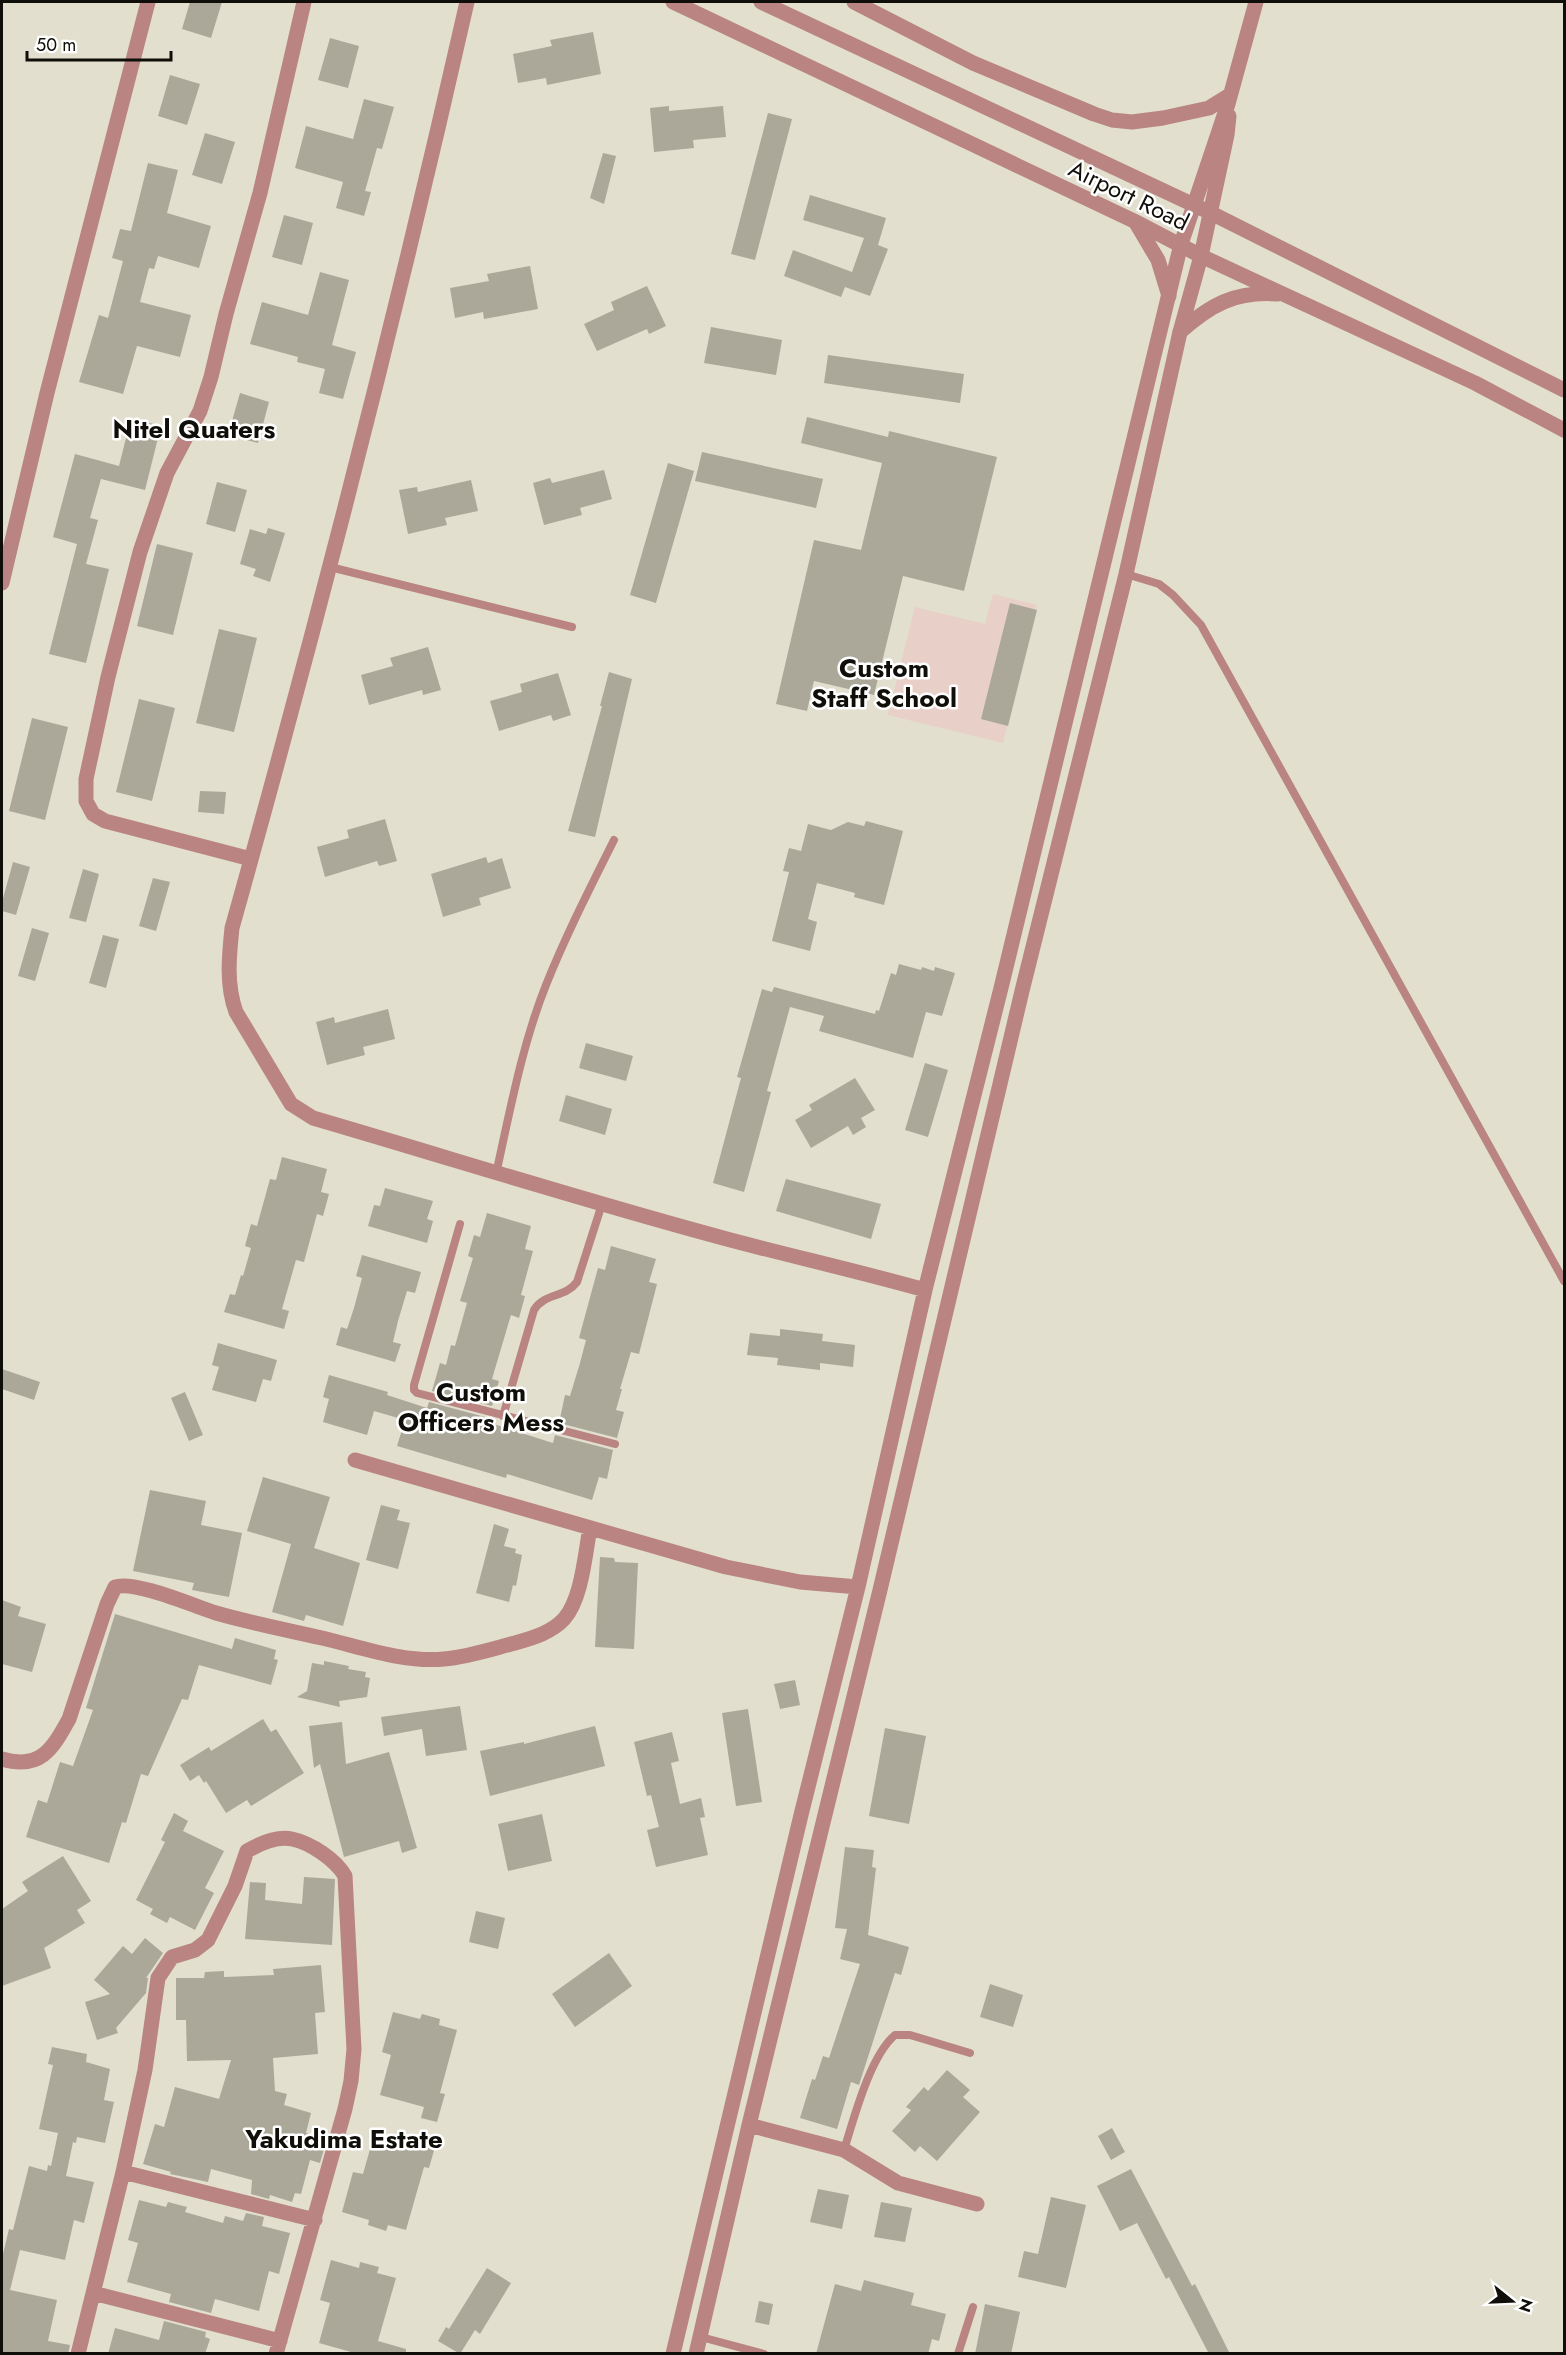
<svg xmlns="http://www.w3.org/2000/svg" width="1566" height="2355" viewBox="0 0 1566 2355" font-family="Jost,sans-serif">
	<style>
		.medical { fill: #e8cfc7 }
		.building { fill: #aba899 }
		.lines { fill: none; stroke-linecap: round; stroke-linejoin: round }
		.service { stroke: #b98481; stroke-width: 8 }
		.minor { stroke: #b98481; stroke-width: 15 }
		.tertiary { stroke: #b98481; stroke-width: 15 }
		.labels { text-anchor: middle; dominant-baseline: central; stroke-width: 5; stroke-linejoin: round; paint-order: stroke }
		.street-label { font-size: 24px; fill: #0f0e09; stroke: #fff }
		.neighbourhood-label { font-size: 26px; font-weight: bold; fill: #0f0e09; stroke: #fff }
	</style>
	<rect width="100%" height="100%" fill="#e2dfcf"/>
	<!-- medical -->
	<path class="medical" d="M993,594L1037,605L1003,743L888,715L915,607L985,624Z"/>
	<!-- building -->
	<path class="building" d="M190,2H222L211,38L182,29Z
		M593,32L601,74L547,85L546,78L518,83L513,54L552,46L550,40Z
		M330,38L359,46L348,88L318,80Z
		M170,75L200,84L187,125L158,116Z
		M364,99L394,107L382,149L377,148L365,191L371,192L364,216L336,208L343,182L295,168L306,126L353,139Z
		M669,106V111L723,106L726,137L693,140L694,148L654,152L650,108Z
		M768,113L792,119L755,260L731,254Z
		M205,133L235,142L222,184L192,175Z
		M603,153L616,156L604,204L590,198Z
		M148,163L178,170L167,213L211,226L199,268L158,256L154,269L149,268L140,302L191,315L180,357L137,346L123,394L79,382L99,315L108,318L123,261L112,258L120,229L131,231Z
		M810,195L886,218L878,245L888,249L870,296L845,287L841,297L784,276L793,250L852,272L864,238L803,220Z
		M284,215L313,223L302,265L272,257Z
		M530,266L538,309L484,319L483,312L455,318L450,288L489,281L487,274Z
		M320,272L349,280L332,345L356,352L343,399L319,393L325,369L297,362L298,357L250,344L262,302L308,315Z
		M647,286L666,326L649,334L647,329L597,351L584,324L614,310L611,302Z
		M711,327L782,340L776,375L704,363Z
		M828,355L964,374L960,403L824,383Z
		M240,393L269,402L258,443L228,435Z
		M807,417L888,437L889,431L997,457L964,591L903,576L874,695L814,681L807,711L776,704L814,540L861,550L882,463L801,443Z
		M131,418L161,426L145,490L101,479L90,518L98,520L86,564L109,569L86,663L49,654L77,544L53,537L75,454L119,466Z
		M702,452L823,479L816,508L695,481Z
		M668,463L694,471L656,603L630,595Z
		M604,470L612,499L580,508L582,515L544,525L533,483L550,478L552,483Z
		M471,480L478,511L445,518L447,525L408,534L399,490L417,487L418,492Z
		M217,482L247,490L235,532L206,524Z
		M268,528L285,533L270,582L253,576L256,569L240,564L250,529L266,534Z
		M157,544L193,553L173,635L137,626Z
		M1010,603L1037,610L1008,726L981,719Z
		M219,629L257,638L234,732L196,723Z
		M428,647L441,690L423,695L422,690L369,705L361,675L393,666L390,658Z
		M609,672L632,679L595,837L568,831L602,706H600Z
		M558,673L571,715L553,721L551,715L499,731L490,701L522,692L520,684Z
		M139,699L175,708L152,801L116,792Z
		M32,718L68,727L45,820L9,811Z
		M200,791L226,792L224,814L198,812Z
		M385,819L397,861L379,866L377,861L325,877L317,847L349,838L347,830Z
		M866,821L903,831L884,905L854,897L855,893L817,883L808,919L817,922L810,951L772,941L789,872L783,871L789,848L801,851L808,824L831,830L848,822L864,826Z
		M486,857L488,863L502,858L511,888L479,898L481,905L443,917L431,874Z
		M13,862L30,867L16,915L2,911V902Z
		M83,869L99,874L86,922L69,918Z
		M153,878L170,882L156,931L139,926Z
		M32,928L49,933L35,981L18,976Z
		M103,935L119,939L106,988L89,983Z
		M899,964L921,970L922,967L934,971L935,967L955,973L942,1016L926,1012L913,1058L819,1031L824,1016L790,1007L767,1091L771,1092L744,1192L713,1183L741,1078L737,1077L762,989L772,992L774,987L875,1014L876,1010L879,1011L891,973L896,975Z
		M388,1009L395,1039L363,1047L365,1055L327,1065L316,1022L334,1017L335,1023Z
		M586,1043L633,1056L626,1081L579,1068Z
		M925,1063L948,1070L928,1137L905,1130Z
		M855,1078L875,1110L861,1118L866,1127L853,1135L848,1126L811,1148L795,1120L812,1110L809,1105Z
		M566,1095L612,1109L605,1135L559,1121Z
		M282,1157L327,1169L321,1192L329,1194L323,1216L317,1214L304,1262L296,1260L282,1309L289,1311L284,1329L224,1312L230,1294L235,1295L241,1275L243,1276L251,1248L245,1246L251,1224L257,1226L270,1179L276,1180Z
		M786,1179L881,1204L871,1239L776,1211Z
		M385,1188L433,1201L427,1219L433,1221L427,1243L368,1226L374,1205L380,1206Z
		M487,1213L531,1226L525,1249L533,1251L521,1295L525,1296L519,1318L511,1315L492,1379L499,1381L492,1406L432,1391L440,1363L446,1365L451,1345L455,1346L467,1303L460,1301L473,1258L468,1256L474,1235L480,1237Z
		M611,1246L656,1259L649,1282L657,1284L639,1354L631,1352L620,1389H622L616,1410L624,1412L617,1438L559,1423L565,1395L570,1396L580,1363L586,1340L579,1338L598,1268L605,1270Z
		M362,1255L421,1272L415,1293L407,1291L398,1321L393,1342L401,1344L395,1362L336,1345L341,1327L347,1329L354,1308L362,1278L356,1276Z
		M780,1329L823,1334L822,1341L855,1345L853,1367L820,1363V1370L777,1365L778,1358L747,1355L750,1333L780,1336Z
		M218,1343L277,1360L271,1381L263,1379L256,1402L212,1390L219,1367L212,1365Z
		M2,1369L40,1382L34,1400L2,1389Z
		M329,1375L388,1392L387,1395L427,1408L429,1402L489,1418L487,1422L553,1443L555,1435L613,1450L607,1479L599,1477L592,1500L507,1474L506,1478L397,1446L405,1420L374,1411L367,1435L323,1422L329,1399L323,1397Z
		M185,1392L203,1435L189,1441L171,1398Z
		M263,1477L330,1497L314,1548L360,1563L343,1626L306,1615L304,1621L272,1612L291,1544L247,1531Z
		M150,1490L206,1501L201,1525L242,1533L229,1597L192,1590L194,1583L133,1571Z
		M381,1505L400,1510L397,1520L410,1523L398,1569L366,1560Z
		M494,1524L509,1529L504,1546L516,1549L515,1553L522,1555L516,1586L513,1585L509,1602L476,1593Z
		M600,1557L614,1558L615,1562L638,1563L634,1649L595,1647Z
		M2,1600L21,1607L18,1616L46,1624L32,1672L2,1664Z
		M115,1614L232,1649L235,1638L276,1650L274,1659L278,1660L271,1685L199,1665L188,1700L182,1699L148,1776L141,1774L126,1823L122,1822L109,1863L26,1837L38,1800L47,1803L60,1762L73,1766L93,1710L86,1708Z
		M324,1661L349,1666L348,1669L366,1672L365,1677L370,1678L367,1697L339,1701L340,1707L297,1697L307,1691L312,1663L324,1665Z
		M795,1680L800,1705L780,1709L774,1684Z
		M460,1706L467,1750L426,1756L422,1729L384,1736L381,1717Z
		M748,1709L762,1802L736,1806L722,1713Z
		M263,1719L271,1732L276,1729L304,1773L251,1806L247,1800L226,1813L206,1781L204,1783L199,1775L190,1781L180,1765L209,1747L211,1751Z
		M342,1722L346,1764L389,1752L417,1848L402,1853L399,1841L344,1857L320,1764L314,1768L309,1726Z
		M595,1726L605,1766L490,1796L480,1751L524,1742V1744Z
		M885,1728L926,1736L909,1824L869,1816Z
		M672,1732L679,1761L671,1763L680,1804L701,1798L705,1817L700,1818L708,1855L656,1867L647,1830L659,1827L651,1795L647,1796L634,1742Z
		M174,1813L188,1821L183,1831L224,1851L205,1888L214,1893L195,1930L170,1917L167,1923L150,1914L153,1909L136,1900L165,1842L161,1840Z
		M542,1814L552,1861L508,1871L498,1824Z
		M845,1847L874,1850L872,1867L876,1868L868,1935L909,1947L901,1975L895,1973L859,2085L851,2082L837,2129L800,2118L812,2079L815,2080L823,2056L829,2058L860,1964L840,1959L847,1929L835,1928Z
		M63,1856L91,1901L77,1910L85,1923L44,1948L51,1968L2,1986V1909L28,1891L22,1882Z
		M304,1877L335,1879L332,1945L245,1939L250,1882L266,1883L265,1900L302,1904Z
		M476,1911L505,1918L498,1949L469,1942Z
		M145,1938L163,1953L146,1978H148L146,1993L116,2028L118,2033L97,2040L85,2002L110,1994L94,1980L123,1946L132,1954Z
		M609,1953L632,1986L575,2027L552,1994Z
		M321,1965L325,2012L315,2013L318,2054L273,2058L275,2091L287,2094L284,2105L311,2113L306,2133L327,2139L320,2163L310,2160L301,2194L295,2193L292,2202L270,2195L269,2199L251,2194L252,2180L211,2169L208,2182L170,2174L171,2172L143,2164L155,2124L164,2127L175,2087L219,2099L231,2060L187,2061L186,2020H176V1978H204L205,1972L224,1971V1977L274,1975L273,1969Z
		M990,1984L1023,1995L1013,2027L980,2017Z
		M393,2012L420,2019L422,2014L440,2019L439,2025L457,2030L440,2093L445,2094L437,2122L421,2118L424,2107L380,2095L391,2055L382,2052Z
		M52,2047L87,2054L86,2062L110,2069L104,2100L114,2102L105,2143L77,2137L76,2143L73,2142L66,2176L94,2182L84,2223L74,2220L65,2260L20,2250L10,2290L57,2300L48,2341L70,2345L68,2354H2V2258L9,2229L13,2230L29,2166L47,2171L48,2165L51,2166L58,2133L39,2129L53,2065L48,2064Z
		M947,2070L970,2090L963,2097L980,2112L937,2161L920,2146L915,2152L892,2131L911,2110L906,2107L924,2087L928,2091Z
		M1112,2128L1125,2152L1111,2160L1098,2136Z
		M374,2135L418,2147L421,2136L437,2140L429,2168L424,2167L406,2230L388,2225L386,2231L368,2225L369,2220L342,2212L353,2172L363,2174Z
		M1131,2169L1192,2286L1195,2284L1230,2354H1209L1169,2277L1166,2279L1137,2223L1120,2231L1097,2186Z
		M818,2189L849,2195L842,2229L810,2222Z
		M1051,2197L1086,2205L1066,2288L1018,2277L1024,2251L1038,2254Z
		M139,2200L166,2207L168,2202L187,2207L185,2212L223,2223L225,2216L243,2221L246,2213L264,2217L262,2226L290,2233L279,2274L269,2271L259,2311L215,2299L211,2313L169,2302L171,2294L127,2282L138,2243L128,2240Z
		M881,2202L912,2208L905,2242L874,2237Z
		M331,2260L359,2268L360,2262L379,2267L377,2273L396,2278L378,2341L406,2349V2354H358L319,2343L330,2303L320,2300Z
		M487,2268L511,2283L480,2334L475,2330L460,2354L438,2341L446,2327L449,2329Z
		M864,2280L914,2293L911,2305L946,2314L939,2341L932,2339L928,2354H816L835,2284L861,2291Z
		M759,2301L773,2304L769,2325L755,2322Z
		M985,2304L1020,2312L1011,2354H975Z
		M164,2321L206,2332L205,2337L210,2339L205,2354H108L115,2328L159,2340Z"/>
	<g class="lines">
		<!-- service -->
		<path class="service" d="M330,567L572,627
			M1126,574L1159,584L1173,595L1201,625L1564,1281
			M496,1174C510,1111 522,1045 546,985C566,935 590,888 614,840
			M460,1224L414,1385V1390L417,1393L615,1444
			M503,1416L534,1310C544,1293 565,1298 577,1282L602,1204
			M844,2150C854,2118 870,2056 895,2035H910L970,2053
			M701,2337L764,2354
			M958,2354L973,2307"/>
		<!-- minor -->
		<path class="minor" d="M467,2C397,312 318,621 232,928C229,956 226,985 236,1012L291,1104L313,1118C450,1158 585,1201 723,1238C790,1256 858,1271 925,1290
			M854,2L973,63L1094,114L1112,120L1132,122L1163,118L1209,108L1230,95
			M2,583L47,393L148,2
			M251,859L105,821L93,814L86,801V779L108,677L140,552L167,473L200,411L211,377L226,314L260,193L304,2
			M355,1460L726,1567L800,1582L858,1587
			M2,1759C40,1770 52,1750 69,1719L107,1604L115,1587C134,1580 194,1606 216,1613C251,1623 287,1630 322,1638C361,1647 404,1663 444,1659C468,1657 492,1649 515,1643C532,1638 551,1633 564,1619C582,1599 585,1554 590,1528
			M749,2125L844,2150L898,2183L977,2204
			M123,2172L315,2220
			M93,2293L280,2341
			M78,2354L123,2172L145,2070L158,1978L172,1957L195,1950L208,1940L235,1886L247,1851C259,1844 277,1836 292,1839C311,1843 336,1860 345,1876L354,2049L351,2081L345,2109L276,2354
			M673,2354L801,1815L858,1587L925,1290L1001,988L1181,244L1228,104L1256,2
			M696,2354L749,2125L880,1590L1022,991L1126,574L1180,332L1201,256L1227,135L1229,116"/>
		<!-- tertiary -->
		<path class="tertiary" d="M673,2L1134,221L1201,256L1475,383L1564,430
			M761,2L1211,213L1564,390
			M1136,223L1158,260L1169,296
			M1180,332C1210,305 1235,291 1277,294"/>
	</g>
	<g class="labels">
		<!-- street labels -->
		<g class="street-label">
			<text transform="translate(1129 195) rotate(26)">Airport Road</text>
		</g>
		<!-- neighbourhood labels -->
		<g class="neighbourhood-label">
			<text x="194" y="429">Nitel Quaters</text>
			<text x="884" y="668">Custom<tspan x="884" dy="30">Staff School</tspan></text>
			<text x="481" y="1392">Custom<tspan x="481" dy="30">Officers Mess</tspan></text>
			<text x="344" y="2139">Yakudima Estate</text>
		</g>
	</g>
	<!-- border -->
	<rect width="1566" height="2355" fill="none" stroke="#0f0e09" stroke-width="6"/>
	<!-- north arrow -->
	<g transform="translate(1512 2301) rotate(108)" stroke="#ffffff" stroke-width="4.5" paint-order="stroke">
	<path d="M0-4.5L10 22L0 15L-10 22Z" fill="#0f0e09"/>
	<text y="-9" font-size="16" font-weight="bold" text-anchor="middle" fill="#0f0e09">N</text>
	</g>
	<!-- scale -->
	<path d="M27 51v9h144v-9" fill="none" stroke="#0f0e09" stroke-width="3"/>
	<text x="36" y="51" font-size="18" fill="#0f0e09" stroke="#ffffff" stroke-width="4.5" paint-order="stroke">50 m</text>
</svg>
